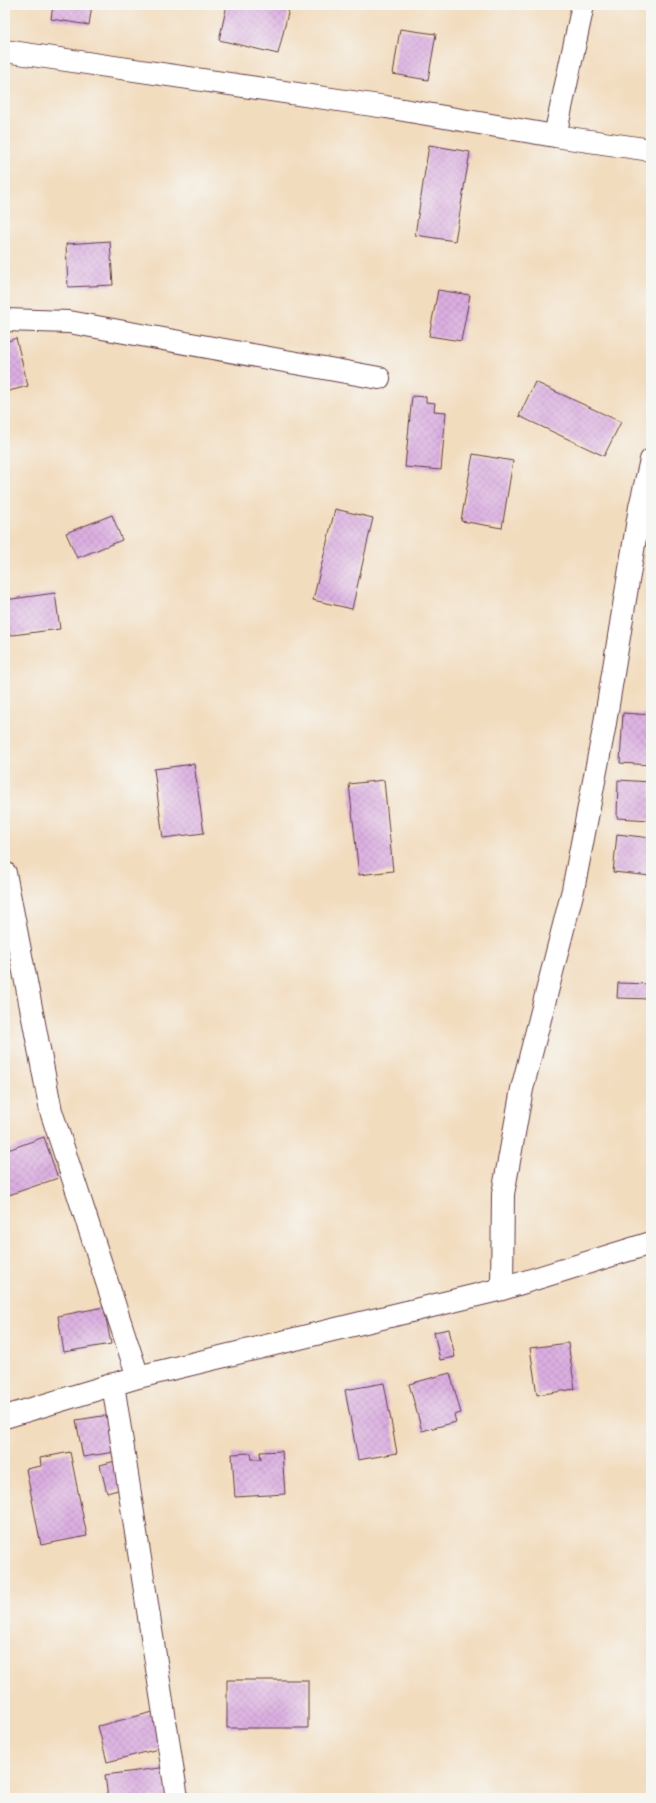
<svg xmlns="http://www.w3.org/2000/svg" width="656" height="1803" viewBox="0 0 656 1803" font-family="'Shantell Sans',sans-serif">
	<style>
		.building { fill: url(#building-cross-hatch) }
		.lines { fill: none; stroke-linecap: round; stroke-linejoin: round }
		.minor-casing { stroke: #633b41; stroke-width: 24 }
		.minor { stroke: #fff; stroke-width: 22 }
	</style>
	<defs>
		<pattern id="building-cross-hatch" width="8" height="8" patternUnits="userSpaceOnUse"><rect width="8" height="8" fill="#dbafe1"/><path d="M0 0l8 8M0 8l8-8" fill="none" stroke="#bd96c1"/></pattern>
	</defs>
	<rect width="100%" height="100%" fill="#f6f6f2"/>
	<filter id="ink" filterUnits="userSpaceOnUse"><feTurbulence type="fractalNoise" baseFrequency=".025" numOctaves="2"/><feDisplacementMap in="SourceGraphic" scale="8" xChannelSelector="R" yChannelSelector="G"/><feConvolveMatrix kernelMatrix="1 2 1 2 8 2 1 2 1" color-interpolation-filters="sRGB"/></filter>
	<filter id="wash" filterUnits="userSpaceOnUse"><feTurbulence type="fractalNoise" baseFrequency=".012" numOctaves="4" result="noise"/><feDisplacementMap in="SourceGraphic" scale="16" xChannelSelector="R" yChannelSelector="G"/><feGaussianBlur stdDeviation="0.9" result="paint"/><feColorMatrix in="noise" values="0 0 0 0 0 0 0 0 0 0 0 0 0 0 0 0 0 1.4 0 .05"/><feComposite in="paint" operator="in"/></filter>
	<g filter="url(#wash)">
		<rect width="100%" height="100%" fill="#f2dcbe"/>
		<g id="blocks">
			<!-- building -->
			<path class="building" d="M53,5H92L89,25L51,19Z
				M227,5H290L278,54L219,40Z
				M400,29L436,34L428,80L393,74Z
				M429,145L470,152L455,241L415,235Z
				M110,241L113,285L68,287L66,244Z
				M438,290L470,295L461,341L429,336Z
				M5,328L9,341L16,338L28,386L5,392Z
				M535,382L621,422L604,456L519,416Z
				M412,396L426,397V402L435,403L434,411L446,412L441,470L405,467Z
				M473,454L513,461L502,528L461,521Z
				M335,509L373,518L352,609L313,600Z
				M112,515L122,540L77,558L66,533Z
				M55,593L60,629L5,636V600Z
				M623,713L651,715V765L620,763Z
				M194,764L204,833L163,838L154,769Z
				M384,780L393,871L359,875L349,784Z
				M618,780L651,782V820L617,818Z
				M617,834L651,838V876L613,872Z
				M618,983L651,984V999L617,998Z
				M44,1137L58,1178L6,1196L5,1151Z
				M104,1307L111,1344L64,1352L58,1316Z
				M449,1329L455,1357L440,1360L434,1332Z
				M568,1343L575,1389L537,1395L530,1348Z
				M450,1373L461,1413L454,1415L456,1422L422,1431L409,1384Z
				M384,1383L397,1453L358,1460L345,1390Z
				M115,1414L121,1451L83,1457L76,1420Z
				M282,1451L285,1494L235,1497L232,1454L251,1453L252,1459H261L260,1452Z
				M70,1452L87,1536L41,1545L26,1469L41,1466L40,1458Z
				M119,1460L125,1488L107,1493L100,1465Z
				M227,1680H308V1728H227Z
				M157,1711L166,1747L107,1762L98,1726Z
				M168,1767L172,1798H108L105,1775Z"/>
		</g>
	</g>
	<g filter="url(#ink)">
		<use href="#blocks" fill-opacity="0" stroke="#633b41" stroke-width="1"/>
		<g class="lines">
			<defs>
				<path id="minor" d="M5,51L386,107L555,136L651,150
					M555,136L583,5
					M5,320L69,322L379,378
					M5,873L51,1111L138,1377
					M502,1289L503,1194L522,1089L573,890L604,729L640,507L651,460
					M113,1384L177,1798
					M5,1417L138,1377L502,1289L651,1243"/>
			</defs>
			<!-- minor casing -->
			<use href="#minor" class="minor-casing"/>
			<!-- minor -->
			<use href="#minor" class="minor"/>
		</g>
	</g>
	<!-- margin -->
	<rect width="656" height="1803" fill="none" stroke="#f6f6f2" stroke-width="20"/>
</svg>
